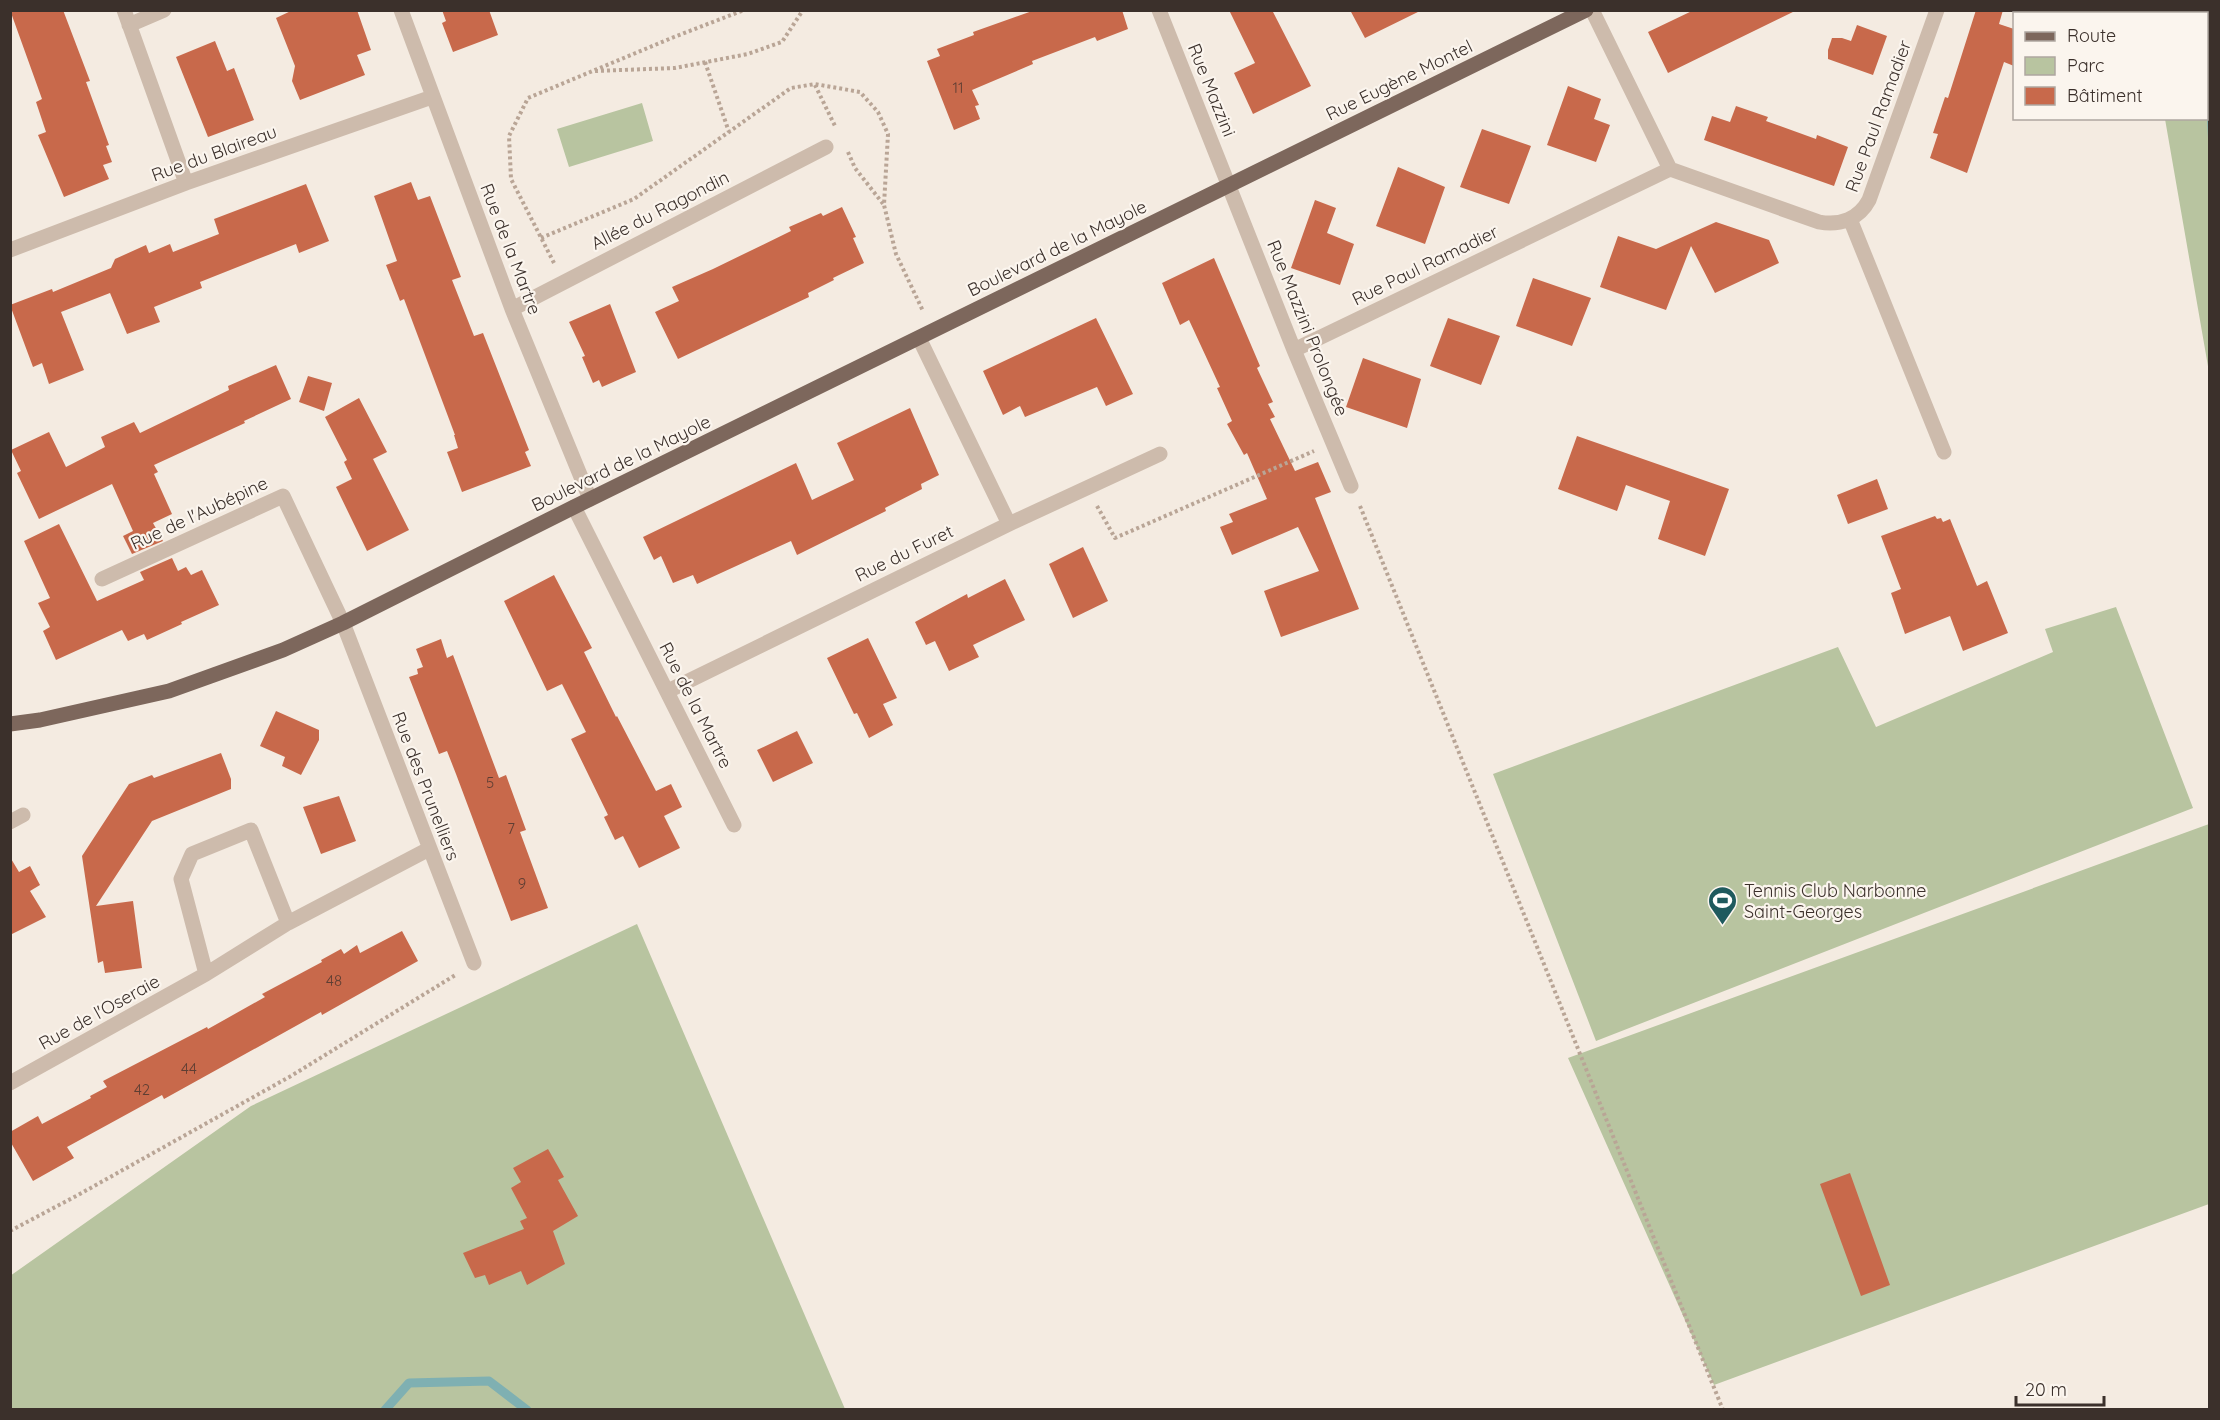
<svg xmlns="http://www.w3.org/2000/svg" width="2220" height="1420" viewBox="0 0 2220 1420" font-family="Quicksand,sans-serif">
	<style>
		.green { fill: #b8c4a0 }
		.water { fill: #7fb0b2 }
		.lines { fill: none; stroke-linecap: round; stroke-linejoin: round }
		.stream { stroke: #7fb0b2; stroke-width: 9 }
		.building { fill: #c8694b }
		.path { stroke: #b9a596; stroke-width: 4; stroke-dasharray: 3 3; stroke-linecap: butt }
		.minor { stroke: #cdbbac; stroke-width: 15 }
		.major { stroke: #7d675c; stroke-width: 15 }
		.labels { text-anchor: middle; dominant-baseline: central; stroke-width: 4.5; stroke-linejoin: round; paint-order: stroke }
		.number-label { font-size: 15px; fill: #5e3e33 }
		.street-label { font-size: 18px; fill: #3b302b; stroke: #fbf5ee }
		.poi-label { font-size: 18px; fill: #3b302b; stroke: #fbf5ee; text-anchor: start }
	</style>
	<rect width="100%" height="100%" fill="#f4ebe1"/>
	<!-- green -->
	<path class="green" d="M2207,97L2210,158L2209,372L2165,119L2206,118Z
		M642,103L653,141L569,167L557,129Z
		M2116,607L2193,808L1596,1041L1493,774L1838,647L1876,727L2053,652L2045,629Z
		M2209,824V1204L1714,1385L1568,1058Z
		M637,924L845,1409H11L10,1276L251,1106Z"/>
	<!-- water -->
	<path class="water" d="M2199,11H2209V158L2206,97V14L2199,13Z"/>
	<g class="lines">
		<!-- stream -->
		<path class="stream" d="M385,1410L409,1383L489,1381L527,1410"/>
	</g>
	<!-- building -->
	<path class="building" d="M10,10H63L90,81L86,82L109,145L106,146L112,162L103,165L109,179L64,197L38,135L46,132L36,102L42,99Z
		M293,10H357L371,50L357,55L365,75L300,100L292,81L295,66L276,18Z
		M442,10H489L498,35L453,52L442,23L446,21Z
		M1035,10H1122L1128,29L1097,41L1095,37L1032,61L1033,64L972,90L979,105L975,106L980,119L954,130L927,61L940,56L937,49L974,35L973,32Z
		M1229,10H1272L1311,86L1253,114L1234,73L1255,63Z
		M1350,10H1422L1365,38Z
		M1694,10H1797L1668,73L1648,32Z
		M1976,10H2003L1999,24L2014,29V66L2004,62L1967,173L1930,158L1938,134L1933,133L1945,97L1948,98Z
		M1857,25L1887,36L1873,75L1828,59V50L1832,38H1842L1851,41Z
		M215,41L227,71L234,68L254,120L208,137L176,57Z
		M1568,86L1601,99L1594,119L1610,125L1596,162L1547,145Z
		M1736,106L1768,117L1766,121L1816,139L1817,135L1848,147L1834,186L1704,140L1712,116L1730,122Z
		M1482,129L1531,146L1509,204L1460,187Z
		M1398,167L1445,187L1425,244L1376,226Z
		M411,182L418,200L430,196L461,277L452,280L474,336L483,333L529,450L525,452L531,466L462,492L447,452L458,448L454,435H455L404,299L400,301L386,265L397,261L374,196Z
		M306,184L329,241L299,253L296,244L200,282L202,288L154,307L160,322L127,334L110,293L61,312L84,370L49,384L42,363L33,367L10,305L52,289L53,292L111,268L115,259L146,245L149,253L170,244L173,252L219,234L214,219Z
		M1315,200L1336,208L1327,233L1354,244L1340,285L1291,268Z
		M842,207L856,237L853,238L864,263L833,278L834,280L808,293L809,297L678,359L655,312L679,301L672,287L713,269L791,231L789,227L821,213L823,216Z
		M1716,222L1769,240L1779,263L1715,293L1691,246L1666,310L1600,287L1618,236L1656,249Z
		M1214,258L1260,366L1257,368L1273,402L1268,404L1275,417L1270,419L1295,471L1318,462L1331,492L1315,498L1359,609L1281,637L1264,591L1319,571L1298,527L1232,555L1220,527L1233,522L1229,514L1267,499L1247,453L1244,455L1227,424L1232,421L1217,388L1220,387L1189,320L1180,325L1162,283Z
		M1533,278L1591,298L1572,346L1516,326Z
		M610,304L636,372L602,387L599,380L593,383L582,357L585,356L569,322Z
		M1096,318L1133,394L1106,406L1097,387L1025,417L1020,406L1003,415L983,371Z
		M1448,318L1500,336L1481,385L1430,366Z
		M1363,358L1421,379L1407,428L1346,407Z
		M276,365L291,399L244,421L245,423L154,465L158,472L154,474L172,514L153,523L163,541L132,554L123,536L133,531L112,484L39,519L17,473L21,471L11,450L49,432L66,467L105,447L101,437L134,422L140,433L229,390L228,386Z
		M308,376L332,383L324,411L299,402Z
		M359,398L387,452L373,459L409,530L367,551L336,487L352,479L344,462L347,460L325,417Z
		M910,408L939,475L921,484L922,489L885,508L886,511L797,555L791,541L697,584L693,575L673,583L661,556L654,560L643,537L796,463L812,500L854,480L837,443Z
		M1577,436L1729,489L1705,556L1658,539L1670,501L1626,485L1617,511L1558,489Z
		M1877,479L1888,509L1848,524L1837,495Z
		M1935,516L1937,519L1941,518L1943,522L1950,519L1977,586L1987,581L2008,633L1963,651L1950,616L1905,634L1891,593L1901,589L1881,536Z
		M59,524L97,601L144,580L140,572L172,558L178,571L186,567L191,575L202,570L219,605L181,622L182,624L147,640L144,634L128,641L122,630L56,660L43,631L50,627L38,603L50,598L24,541Z
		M1083,547L1108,601L1073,618L1049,564Z
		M554,575L592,648L584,652L616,717L617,716L656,791L671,784L682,807L664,816L680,848L639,868L623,836L615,840L604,817L608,815L571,739L586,732L562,684L547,691L504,601Z
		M1005,579L1025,620L973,645L979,657L949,671L935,641L926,645L915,622L967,594L968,598Z
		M868,638L897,698L883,704L893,725L869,738L857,713L854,714L827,658Z
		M441,639L447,658L453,655L499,778L506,775L526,830L520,832L548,908L511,921L456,774L447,751L439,754L409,677L418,674L417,669L423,667L416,649Z
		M276,711L319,730V740L301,775L282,766L285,757L260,746Z
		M797,731L813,763L773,782L757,750Z
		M221,753L231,779V789L152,821L96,906L133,901L142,968L105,973L103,961L98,963L82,856L129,784L152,775L154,778Z
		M339,796L356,841L321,854L303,807Z
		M10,857L19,872L30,866L40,885L30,891L46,917L10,935Z
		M402,931L418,961L322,1015L321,1012L164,1099L162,1095L67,1147L74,1158L33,1181L10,1141V1132L38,1116L42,1124L91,1098L90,1096L107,1087L103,1081L207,1027L208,1029L265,997L262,994L322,962L321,960L341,949L344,954L357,945L360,953Z
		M548,1149L564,1177L558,1180L578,1216L553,1231L565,1264L527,1285L521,1271L489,1285L485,1275L475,1278L463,1253L524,1229L520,1221L527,1218L511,1188L521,1182L513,1168Z
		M1850,1173L1890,1285L1861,1296L1820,1184Z"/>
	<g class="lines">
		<!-- path -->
		<path class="path" d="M705,62L729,132
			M595,71L675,68L748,54L782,42L803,10
			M815,85L835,126
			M848,152L855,168L884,205
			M541,238L634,199L791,88L815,84L860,92L878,112L888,134L884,205L896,254L923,311
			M554,263L511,179L509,136L528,98L674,37L744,10
			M1097,506L1115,538L1314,451
			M1360,506L1723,1410
			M10,1231L78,1195L291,1076L457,974"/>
		<!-- minor -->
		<path class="minor" d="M124,10L186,183
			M401,10L512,309L590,499
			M1159,10L1294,350L1351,486
			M1592,10L1670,169
			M2090,10L2099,14
			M129,25L164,10
			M1850,219L1944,452
			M10,250L186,183L432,97
			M512,309L826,147
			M919,338L1009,524
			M1294,350L1670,169L1819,222C1840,226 1859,219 1869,200L1937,10
			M574,507L734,825
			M102,579L283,496L343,623L474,963
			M668,691L1009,524L1160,454
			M10,822L23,815
			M206,974L181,879L192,854L251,830L288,923
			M10,1083L206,974L288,923L429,849"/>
		<!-- major -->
		<path class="major" d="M10,724L40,720L169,691L283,650L343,623L574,507L1586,10"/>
	</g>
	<!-- icons -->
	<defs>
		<symbol id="stadium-pin" viewBox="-11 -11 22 30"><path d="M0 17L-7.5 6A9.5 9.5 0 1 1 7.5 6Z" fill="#1f5a5e" stroke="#fbf5ee"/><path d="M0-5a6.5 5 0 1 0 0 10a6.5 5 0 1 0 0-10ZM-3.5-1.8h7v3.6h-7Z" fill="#fff"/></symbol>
	</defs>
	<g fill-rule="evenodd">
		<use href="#stadium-pin" x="1706" y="884" width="33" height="45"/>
	</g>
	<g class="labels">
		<!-- number labels -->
		<g class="number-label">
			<text x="958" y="87">11</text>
			<text x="490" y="782">5</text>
			<text x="511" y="828">7</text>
			<text x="522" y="883">9</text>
			<text x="334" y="980">48</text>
			<text x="189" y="1068">44</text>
			<text x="142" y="1089">42</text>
		</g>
		<!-- street labels -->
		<g class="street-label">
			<text transform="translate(1399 80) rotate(-26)">Rue Eugène Montel</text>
			<text transform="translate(1212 90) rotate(68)">Rue Mazzini</text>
			<text transform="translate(1878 116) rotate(-70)">Rue Paul Ramadier</text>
			<text transform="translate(214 153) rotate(-20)">Rue du Blaireau</text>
			<text transform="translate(660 210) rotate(-27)">Allée du Ragondin</text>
			<text transform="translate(1057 248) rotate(-26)">Boulevard de la Mayole</text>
			<text transform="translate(511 249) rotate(69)">Rue de la Martre</text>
			<text transform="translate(1425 265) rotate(-26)">Rue Paul Ramadier</text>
			<text transform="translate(1308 328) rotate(68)">Rue Mazzini Prolongée</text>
			<text transform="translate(621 463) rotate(-26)">Boulevard de la Mayole</text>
			<text transform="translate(199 513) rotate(-25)">Rue de l'Aubépine</text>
			<text transform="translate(904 553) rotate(-26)">Rue du Furet</text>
			<text transform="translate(696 705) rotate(63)">Rue de la Martre</text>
			<text transform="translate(426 786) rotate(69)">Rue des Prunelliers</text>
			<text transform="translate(99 1012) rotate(-29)">Rue de l'Oseraie</text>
		</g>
		<!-- poi labels -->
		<g class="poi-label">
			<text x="1744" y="890">Tennis Club Narbonne<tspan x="1744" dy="21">Saint-Georges</tspan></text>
		</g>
	</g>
	<!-- border -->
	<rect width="2220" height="1420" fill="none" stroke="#3b302b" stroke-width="24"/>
	<!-- legend -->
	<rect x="2013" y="12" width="195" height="108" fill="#fbf5ee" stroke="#aea6a0" stroke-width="1.5"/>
	<rect x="2025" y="32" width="30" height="9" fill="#7d675c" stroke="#aea6a0" stroke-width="1.5"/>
	<text x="2067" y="42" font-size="18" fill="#3b302b">Route</text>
	<rect x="2025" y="57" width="30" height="18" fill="#b8c4a0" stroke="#aea6a0" stroke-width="1.5"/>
	<text x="2067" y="72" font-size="18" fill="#3b302b">Parc</text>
	<rect x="2025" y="87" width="30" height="18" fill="#c8694b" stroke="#aea6a0" stroke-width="1.5"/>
	<text x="2067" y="102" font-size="18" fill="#3b302b">Bâtiment</text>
	<!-- scale -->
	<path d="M2016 1396v9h88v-9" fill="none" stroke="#3b302b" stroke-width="3"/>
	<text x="2025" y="1396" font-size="18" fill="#3b302b" stroke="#fbf5ee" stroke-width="4.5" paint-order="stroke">20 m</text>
</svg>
